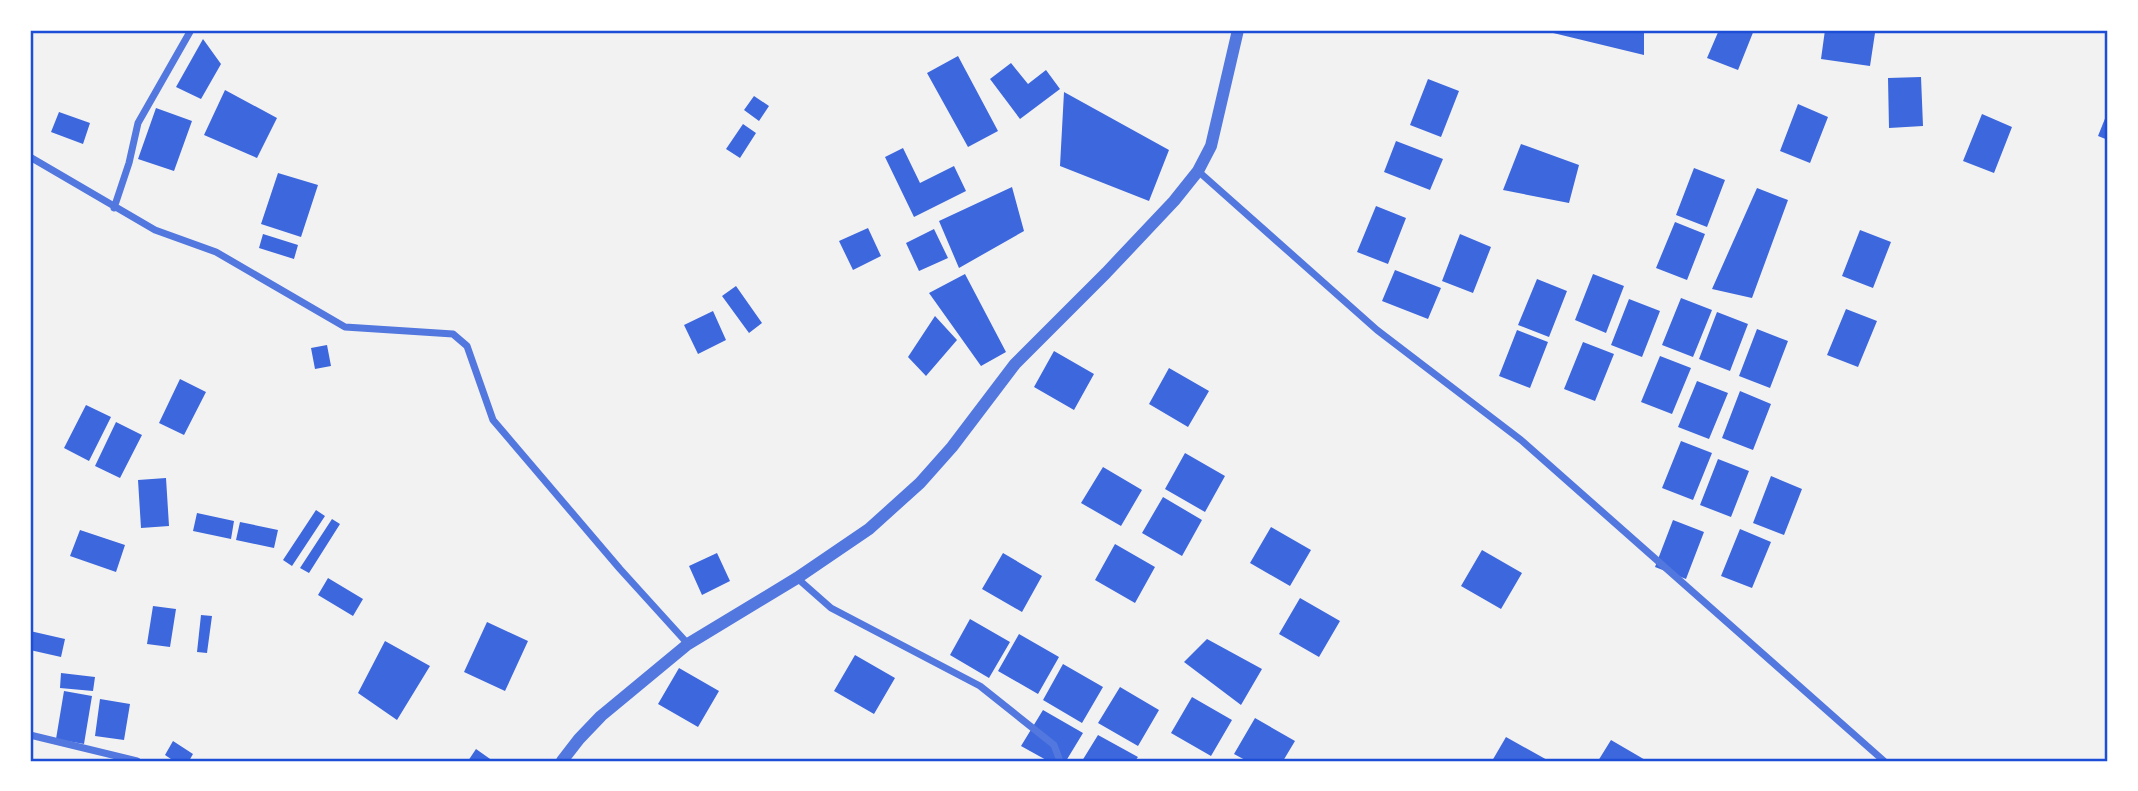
<svg xmlns="http://www.w3.org/2000/svg" width="2138" height="791" viewBox="0 0 2138 791" font-family="'Source Sans 3',sans-serif">
	<style>
		.building { fill: #3d67dc }
		.lines { fill: none; stroke-linecap: round; stroke-linejoin: round }
		.minor { stroke: #5277de; stroke-width: 7 }
		.tertiary { stroke: #5277de; stroke-width: 12 }
		.neatline { fill: none; stroke: #1d4ed8; stroke-width: 2.5 }
	</style>
	<rect width="100%" height="100%" fill="#f2f2f2"/>
	<!-- building -->
	<path class="building" d="M1550,30H1644V55L1549,32Z
		M1719,30H1754L1738,70L1707,58Z
		M1825,30L1875,33L1870,66L1821,59Z
		M203,39L221,64L201,99L176,87Z
		M958,56L998,131L968,147L927,73Z
		M1011,63L1028,84L1046,70L1060,89L1020,119L990,79Z
		M1921,77L1923,126L1889,128L1888,78Z
		M1428,79L1459,91L1441,137L1410,125Z
		M225,90L277,118L257,158L204,135Z
		M1064,92L1169,150L1149,201L1060,166Z
		M754,96L769,106L759,121L744,110Z
		M1798,104L1828,117L1810,163L1780,151Z
		M156,108L192,121L174,171L138,159Z
		M2108,111V140L2098,136Z
		M59,112L90,123L83,144L51,132Z
		M1982,114L2012,127L1994,173L1963,161Z
		M743,124L756,133L740,158L726,149Z
		M1396,141L1443,159L1430,190L1384,172Z
		M1521,144L1579,165L1569,203L1503,190Z
		M903,148L920,183L954,166L966,191L914,217L885,157Z
		M1694,168L1725,180L1707,227L1676,215Z
		M278,173L318,185L301,237L261,224Z
		M1012,187L1024,231L959,268L939,221Z
		M1757,188L1788,200L1752,298L1712,289Z
		M1376,206L1406,218L1388,264L1357,252Z
		M1675,222L1705,234L1687,280L1656,268Z
		M868,228L881,256L853,270L839,241Z
		M934,229L948,258L919,271L906,243Z
		M1860,230L1891,242L1873,288L1842,276Z
		M263,234L298,245L294,259L259,248Z
		M1460,234L1491,247L1473,293L1442,281Z
		M1395,270L1441,288L1428,319L1382,301Z
		M965,274L1006,352L981,366L929,293Z
		M1593,274L1624,286L1606,333L1575,320Z
		M1537,279L1567,291L1549,337L1518,325Z
		M736,286L762,323L749,333L722,296Z
		M1681,298L1712,310L1693,357L1662,345Z
		M1629,299L1660,311L1642,357L1611,345Z
		M1846,309L1877,321L1858,367L1827,355Z
		M713,311L726,340L698,354L684,325Z
		M1717,312L1748,324L1730,371L1699,359Z
		M935,316L957,340L926,376L908,357Z
		M1757,329L1788,341L1770,388L1739,376Z
		M1517,330L1548,342L1530,388L1499,376Z
		M1583,342L1614,354L1595,401L1564,389Z
		M327,345L331,366L315,369L311,348Z
		M1054,351L1094,374L1074,410L1034,387Z
		M1660,356L1691,368L1672,414L1641,402Z
		M1169,368L1209,391L1188,427L1149,404Z
		M180,379L206,392L184,435L159,423Z
		M1697,381L1728,393L1709,439L1678,427Z
		M1740,391L1771,404L1753,450L1722,438Z
		M86,405L111,417L89,461L64,448Z
		M116,422L142,435L120,478L95,466Z
		M1681,441L1712,453L1693,500L1662,488Z
		M1185,453L1225,476L1205,512L1165,489Z
		M1718,459L1749,471L1731,517L1700,505Z
		M1103,467L1142,490L1121,526L1081,503Z
		M1771,476L1802,489L1784,535L1753,523Z
		M166,478L169,526L141,528L138,480Z
		M1163,497L1202,520L1182,556L1142,533Z
		M316,510L325,516L292,566L283,560Z
		M197,513L234,521L231,539L193,531Z
		M332,519L340,524L309,573L300,568Z
		M1673,520L1704,532L1686,579L1655,567Z
		M240,522L278,530L274,548L236,540Z
		M1271,527L1311,550L1290,586L1250,563Z
		M1740,529L1771,542L1752,588L1721,576Z
		M80,530L125,545L116,572L70,556Z
		M1115,544L1155,567L1135,603L1095,580Z
		M1482,550L1522,573L1501,609L1461,586Z
		M717,553L730,581L702,595L689,566Z
		M1003,553L1042,576L1022,612L982,589Z
		M328,578L363,599L353,616L318,595Z
		M1300,598L1340,621L1319,657L1279,634Z
		M153,606L176,609L170,647L147,644Z
		M201,615L212,616L207,653L197,652Z
		M970,619L1010,642L989,678L950,655Z
		M487,622L528,641L505,691L464,672Z
		M30,631L65,639L61,657L30,650Z
		M1019,634L1059,657L1038,694L998,671Z
		M1207,639L1262,669L1241,705L1184,662Z
		M385,641L430,666L397,720L358,693Z
		M855,655L895,678L874,714L834,691Z
		M1063,664L1103,687L1082,723L1043,700Z
		M679,668L719,691L698,727L658,704Z
		M61,673L95,677L93,691L60,688Z
		M1120,687L1159,710L1138,746L1098,723Z
		M64,691L92,696L84,744L56,739Z
		M1192,697L1232,720L1211,756L1171,733Z
		M100,699L130,704L124,740L95,736Z
		M1043,710L1083,733L1066,761H1048L1021,746Z
		M1255,718L1295,741L1283,761H1247L1234,754Z
		M1098,735L1138,757L1135,761H1082Z
		M1506,737L1549,761H1492Z
		M1611,740L1647,761H1598Z
		M173,741L193,754L189,761H174L165,755Z
		M476,749L493,761H468Z"/>
	<g class="lines">
		<!-- minor -->
		<path class="minor" d="M30,157L155,230L216,252L345,327L453,334L467,346L493,420L620,569L688,644
			M1198,171L1377,330L1521,440L1884,761
			M114,208L129,163L138,123L191,30
			M797,578L831,608L980,686L1054,745L1060,761
			M30,735L137,761"/>
		<!-- tertiary -->
		<path class="tertiary" d="M562,761L579,739L601,716L688,644L797,578L869,529L920,483L952,447L1015,364L1106,273L1174,201L1198,171L1211,146L1238,30"/>
	</g>
	<!-- border -->
	<rect width="2138" height="791" fill="none" stroke="#ffffff" stroke-width="63"/>
	<rect x="32" y="32" width="2074" height="728" class="neatline"/>
</svg>
